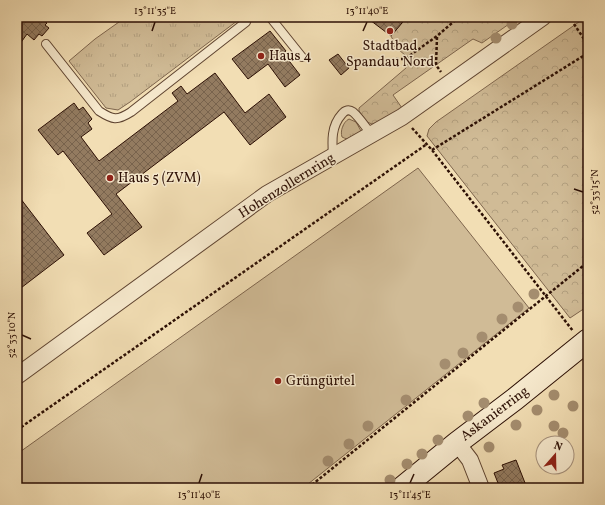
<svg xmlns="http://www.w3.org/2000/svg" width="605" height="505" viewBox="0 0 605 505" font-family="Vollkorn,serif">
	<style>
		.grass { fill: url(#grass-tufts); stroke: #7e654d }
		.park { fill: url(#park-crowns); stroke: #7e654d }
		.pitch { fill: #d0bb96; stroke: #7e654d }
		.building { fill: url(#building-cross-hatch); stroke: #2c0f04 }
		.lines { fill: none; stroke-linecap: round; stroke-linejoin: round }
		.lane-casing { stroke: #5e4330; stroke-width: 10 }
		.street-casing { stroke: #5e4330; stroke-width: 18 }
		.secondary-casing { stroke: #2c0f04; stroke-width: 24 }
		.path { stroke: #2c0f04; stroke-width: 2.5; stroke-dasharray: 3 2; stroke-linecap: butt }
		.lane { stroke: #f7eace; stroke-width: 8 }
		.street { stroke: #f7eace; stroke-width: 16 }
		.secondary { stroke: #f7eace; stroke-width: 22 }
		.tree { fill: #a48d6f }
		.ticks { fill: none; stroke: #2c0f04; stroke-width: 1.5 }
		.poi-dot { fill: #8f2418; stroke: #f7eace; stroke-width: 1.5 }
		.labels { text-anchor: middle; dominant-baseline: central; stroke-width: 3; stroke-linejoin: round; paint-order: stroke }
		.poi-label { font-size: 14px; fill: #2c0f04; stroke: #f7eace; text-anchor: start }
		.street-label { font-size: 14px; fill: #2c0f04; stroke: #f7eace }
		.neatline { fill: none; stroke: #2c0f04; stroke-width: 1.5 }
		.ticks-label { font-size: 10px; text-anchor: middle; fill: #2c0f04 }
	</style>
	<defs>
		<pattern id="grass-tufts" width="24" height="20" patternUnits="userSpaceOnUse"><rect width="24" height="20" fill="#d0bb96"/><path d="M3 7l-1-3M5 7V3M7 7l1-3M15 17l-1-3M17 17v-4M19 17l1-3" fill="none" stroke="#b3a080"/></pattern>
		<pattern id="park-crowns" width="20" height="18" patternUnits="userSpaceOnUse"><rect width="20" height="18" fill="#d0bb96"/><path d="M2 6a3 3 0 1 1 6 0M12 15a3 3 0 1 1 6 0" fill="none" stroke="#b3a080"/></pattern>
		<pattern id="building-cross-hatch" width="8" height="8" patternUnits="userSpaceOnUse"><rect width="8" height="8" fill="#937b60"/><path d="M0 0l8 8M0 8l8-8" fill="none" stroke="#78634d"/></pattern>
	</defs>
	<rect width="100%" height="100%" fill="#f2deb4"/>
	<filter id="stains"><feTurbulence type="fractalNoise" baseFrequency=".005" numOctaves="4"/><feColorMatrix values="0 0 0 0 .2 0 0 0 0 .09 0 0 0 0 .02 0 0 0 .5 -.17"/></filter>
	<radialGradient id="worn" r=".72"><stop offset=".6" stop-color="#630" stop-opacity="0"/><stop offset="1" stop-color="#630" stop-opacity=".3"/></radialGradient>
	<!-- grass -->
	<path class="grass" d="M126,17H240L237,21L130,102L118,110L106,108L69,61L95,39Z
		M349,119L356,122L361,131L360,134C354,138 349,141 342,137C340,131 343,122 349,119Z"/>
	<!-- park -->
	<path class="park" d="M407,17H519L482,43L473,39L470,41L393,95L402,108L381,122L372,124L367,122L359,111V108L406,68L408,63L405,55L393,45L394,42L391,36Z
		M586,17H588V306L570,318L427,136L429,129L436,122Z"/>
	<!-- pitch -->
	<path class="pitch" d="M418,168L529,308L303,488H17V454Z"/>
	<!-- building -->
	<path class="building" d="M17,17H38L47,23L45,25L49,28L42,36L39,34L34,40L27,34L17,48Z
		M366,17H407L391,36Z
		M270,31L286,51L283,53L300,75L285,87L268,64L248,79L232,59Z
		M338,54L349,68L341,75L329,60Z
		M215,73L245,113L269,94L286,117L250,145L224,112L116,194L142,227L104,255L87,233L112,214L63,151L58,155L38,130L74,103L79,110L83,107L92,119L88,123L92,129L81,137L99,161L178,101L172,93L181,86L187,94Z
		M17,194L64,255L17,291Z
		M516,460L527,488H500L494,473L504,469L502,465Z"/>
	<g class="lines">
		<defs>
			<path id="lane" d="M270,17L302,57
				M46,44L99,111C113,120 117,121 131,112L246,22L248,17
				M333,156C332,141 331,126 342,114C345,110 349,109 353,112C360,118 366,128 372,135"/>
			<path id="street" d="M17,376L267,194L402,117L543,17
				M457,443L470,460L481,488"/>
			<path id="secondary" d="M402,488L457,443L515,399L588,340"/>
		</defs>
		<!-- lane casing -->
		<use href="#lane" class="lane-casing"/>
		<!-- street casing -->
		<use href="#street" class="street-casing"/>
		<!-- secondary casing -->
		<use href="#secondary" class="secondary-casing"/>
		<!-- path -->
		<path class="path" d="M574,24L588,45
			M437,37L436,65L441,72
			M396,59H405L437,36L459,17
			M412,128L432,150L573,331
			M432,150L588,53
			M17,430L427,144
			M308,488L583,266L588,263"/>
		<!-- lane -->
		<use href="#lane" class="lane"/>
		<!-- street -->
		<use href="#street" class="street"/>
		<!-- secondary -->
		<use href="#secondary" class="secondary"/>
	</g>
	<!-- trees -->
	<g class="tree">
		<circle cx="512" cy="24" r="5.5"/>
		<circle cx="496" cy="38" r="5.5"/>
		<circle cx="534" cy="294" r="5.5"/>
		<circle cx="518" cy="307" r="5.5"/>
		<circle cx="502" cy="319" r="5.5"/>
		<circle cx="482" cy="337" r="5.5"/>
		<circle cx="463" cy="353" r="5.5"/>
		<circle cx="445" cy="364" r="5.5"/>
		<circle cx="554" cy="395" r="5.5"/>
		<circle cx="406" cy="400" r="5.5"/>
		<circle cx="484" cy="403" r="5.5"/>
		<circle cx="573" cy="406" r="5.5"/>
		<circle cx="537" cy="410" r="5.5"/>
		<circle cx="468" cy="416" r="5.5"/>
		<circle cx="516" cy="425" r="5.5"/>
		<circle cx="368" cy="426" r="5.5"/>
		<circle cx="554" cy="426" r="5.5"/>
		<circle cx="563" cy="433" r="5.5"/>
		<circle cx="438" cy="440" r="5.5"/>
		<circle cx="349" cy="444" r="5.5"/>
		<circle cx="489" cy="447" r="5.5"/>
		<circle cx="422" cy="454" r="5.5"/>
		<circle cx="328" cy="461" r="5.5"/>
		<circle cx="407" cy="464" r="5.5"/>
		<circle cx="390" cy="480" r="5.5"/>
	</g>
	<!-- ticks -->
	<path class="ticks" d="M152,31L155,22M363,31L367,22M574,189L583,192M22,335L31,339M199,483L202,474M410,483L414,474"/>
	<!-- markers -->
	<g class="poi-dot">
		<circle cx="390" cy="31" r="4"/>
		<circle cx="261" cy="56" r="4"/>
		<circle cx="110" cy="178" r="4"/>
		<circle cx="278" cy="381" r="4"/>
	</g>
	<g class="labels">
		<!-- poi labels -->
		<g class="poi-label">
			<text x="390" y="46" text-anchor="middle">Stadtbad<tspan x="390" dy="16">Spandau Nord</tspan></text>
			<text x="269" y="56">Haus 4</text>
			<text x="118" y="178">Haus 5 (ZVM)</text>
			<text x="286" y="381">Grüngürtel</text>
		</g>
		<!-- street labels -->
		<g class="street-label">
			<text transform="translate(287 186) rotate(-32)">Hohenzollernring</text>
			<text transform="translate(495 414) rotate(-37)">Askanierring</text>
		</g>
	</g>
	<!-- margin -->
	<rect width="605" height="505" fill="none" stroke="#f2deb4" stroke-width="44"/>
	<!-- north arrow -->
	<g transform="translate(555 455) rotate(20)"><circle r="19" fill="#f7eace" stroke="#a6927d"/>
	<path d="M0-3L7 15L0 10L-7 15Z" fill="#8f2418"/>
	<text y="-6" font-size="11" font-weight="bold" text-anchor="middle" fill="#2c0f04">N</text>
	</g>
	<rect x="22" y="22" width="561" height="461" class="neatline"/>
	<g class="ticks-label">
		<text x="155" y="14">13°11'35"E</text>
		<text x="367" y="14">13°11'40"E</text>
		<text transform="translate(594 192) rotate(-90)" y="4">52°33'15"N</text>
		<text transform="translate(11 335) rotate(-90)" y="4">52°33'10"N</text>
		<text x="199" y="498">13°11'40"E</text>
		<text x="410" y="498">13°11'45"E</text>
	</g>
	<rect width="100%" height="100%" filter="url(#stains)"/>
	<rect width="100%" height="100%" fill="url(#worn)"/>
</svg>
